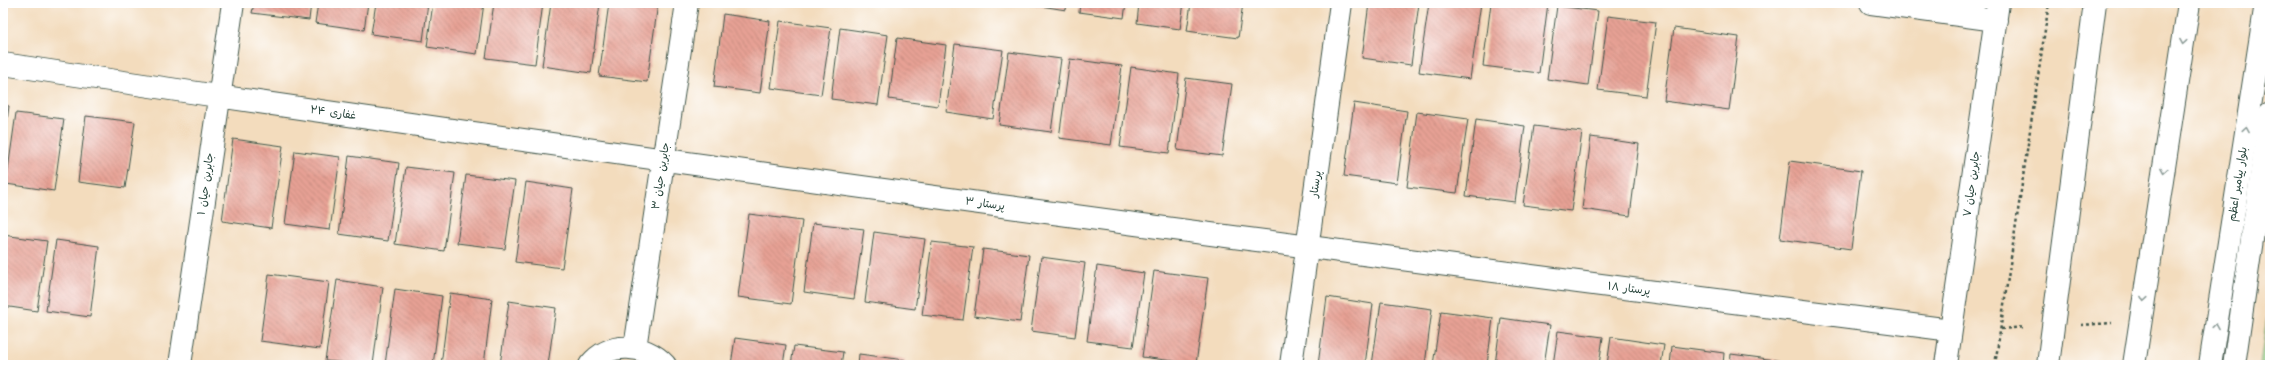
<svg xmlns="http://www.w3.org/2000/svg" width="2273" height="368" viewBox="0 0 2273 368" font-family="Kalam,'Playpen Sans Arabic',sans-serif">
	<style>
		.park { fill: url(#park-crowns); stroke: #5a865c }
		.building { fill: url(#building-back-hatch) }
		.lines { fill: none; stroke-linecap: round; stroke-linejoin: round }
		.pedestrian-casing { stroke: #3f5549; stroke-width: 24 }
		.minor-casing { stroke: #3f5549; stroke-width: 24 }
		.tertiary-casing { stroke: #3f5549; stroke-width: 24 }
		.primary-casing { stroke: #3f5549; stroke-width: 24 }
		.path { stroke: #3f5549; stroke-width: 2.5; stroke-dasharray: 3 3; stroke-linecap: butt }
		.pedestrian { stroke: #fff; stroke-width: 22 }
		.minor { stroke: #fff; stroke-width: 22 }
		.tertiary { stroke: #fff; stroke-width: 22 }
		.primary { stroke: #fff; stroke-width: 22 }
		.oneway { stroke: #8f9e9a }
		.labels { text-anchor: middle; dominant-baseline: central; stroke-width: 4; stroke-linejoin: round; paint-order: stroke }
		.street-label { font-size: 11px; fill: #1f3d34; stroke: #fff }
	</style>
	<defs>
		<pattern id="park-crowns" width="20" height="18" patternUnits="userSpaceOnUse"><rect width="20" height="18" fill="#94d085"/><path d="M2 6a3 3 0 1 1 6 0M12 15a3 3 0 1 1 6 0" fill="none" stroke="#78aa6e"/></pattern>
		<pattern id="building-back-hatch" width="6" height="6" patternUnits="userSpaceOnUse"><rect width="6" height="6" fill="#e7a194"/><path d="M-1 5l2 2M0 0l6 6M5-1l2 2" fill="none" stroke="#bb847a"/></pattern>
	</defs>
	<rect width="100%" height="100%" fill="#fff"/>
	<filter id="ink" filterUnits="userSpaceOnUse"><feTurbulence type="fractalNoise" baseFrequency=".025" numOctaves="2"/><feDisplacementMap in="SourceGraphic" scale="8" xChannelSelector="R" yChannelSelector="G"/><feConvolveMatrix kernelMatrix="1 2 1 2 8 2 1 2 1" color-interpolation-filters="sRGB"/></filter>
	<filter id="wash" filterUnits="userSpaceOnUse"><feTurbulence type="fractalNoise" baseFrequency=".012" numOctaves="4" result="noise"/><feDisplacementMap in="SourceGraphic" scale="16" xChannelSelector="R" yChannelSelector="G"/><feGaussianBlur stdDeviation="0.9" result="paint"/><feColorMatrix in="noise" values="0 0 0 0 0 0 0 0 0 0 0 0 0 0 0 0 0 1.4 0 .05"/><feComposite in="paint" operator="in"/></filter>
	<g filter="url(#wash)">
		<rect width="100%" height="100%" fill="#f3dcbd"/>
		<!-- park -->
		<path class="park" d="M2270,296V365H2260Z"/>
		<g id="blocks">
			<!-- building -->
			<path class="building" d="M114,3H140L139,7Z
				M254,3H311L309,20L252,13Z
				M318,3H368L364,30L315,23Z
				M376,3H428L423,41L371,34Z
				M433,3H484L477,54L427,47Z
				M494,3H543L535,64L486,58Z
				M551,3H600L591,73L542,66Z
				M609,3H658L647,82L599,76Z
				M1022,3H1067L1066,10Z
				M1080,3H1126L1124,18L1079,12Z
				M1139,3H1184L1180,29L1137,23Z
				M1191,3H1243L1238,38L1187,31Z
				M1369,3H1419L1411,65L1362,58Z
				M1429,3H1481L1470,79L1419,72Z
				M1491,3H1548L1539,73L1483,66Z
				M1557,6L1598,11L1588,85L1547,79Z
				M723,14L770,21L760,93L714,87Z
				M1608,16L1656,22L1646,96L1598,90Z
				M780,21L831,28L821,95L771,88Z
				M840,28L888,35L878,105L831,99Z
				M1674,28L1739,37L1729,110L1664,101Z
				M897,38L946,45L938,106L889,99Z
				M955,44L1003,50L993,119L946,112Z
				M1009,52L1061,59L1051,132L999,125Z
				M1070,59L1122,66L1111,145L1059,138Z
				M1131,67L1179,74L1169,153L1120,147Z
				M1186,78L1232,84L1222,156L1177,150Z
				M1354,103L1407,111L1397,183L1344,176Z
				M3,105L9,106L4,142H3Z
				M1417,112L1468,119L1457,193L1407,187Z
				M16,113L64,119L54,191L6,184Z
				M86,116L135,122L125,188L78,182Z
				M1476,119L1525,126L1515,202L1466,196Z
				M1534,126L1582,132L1571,211L1523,205Z
				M1591,137L1639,144L1630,216L1582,209Z
				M233,139L283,146L271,228L222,221Z
				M295,151L340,157L330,230L285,224Z
				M349,156L399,163L388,241L339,234Z
				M1790,161L1861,171L1851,249L1780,239Z
				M406,167L455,173L444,251L395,244Z
				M466,175L515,181L505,249L457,243Z
				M526,182L573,189L562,268L515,262Z
				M749,214L802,221L791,304L738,297Z
				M813,223L864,229L854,299L804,292Z
				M874,232L925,239L915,309L865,302Z
				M3,235L47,241L37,311L3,306Z
				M56,240L99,246L90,317L46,311Z
				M932,242L973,247L963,320L922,315Z
				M983,249L1029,255L1020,322L974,316Z
				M1041,257L1085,263L1075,337L1031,331Z
				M1097,266L1144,273L1133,347L1087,341Z
				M1154,271L1208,278L1196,364L1142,357Z
				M269,274L329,282L320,349L260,341Z
				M337,280L383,287L373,365L325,361Z
				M395,289L442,296L433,365H385Z
				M450,293L492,299L484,365H441Z
				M1327,297L1373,304L1365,365H1318Z
				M509,301L556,308L548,365H500Z
				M1381,302L1432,309L1425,365H1372Z
				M1441,311L1493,318L1487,365H1433Z
				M1501,318L1550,325L1544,365H1495Z
				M1558,331L1603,337L1599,365H1553Z
				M1611,337L1664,345L1661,365H1607Z
				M735,338L786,345L783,365H731Z
				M794,346L843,352L841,365H791Z
				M1672,346L1724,353L1723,365H1670Z
				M859,354L905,360L904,365H858Z
				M1731,354L1783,361L1782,365H1730Z
				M1789,362L1805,364V365H1788Z"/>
		</g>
	</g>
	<g filter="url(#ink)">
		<use href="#blocks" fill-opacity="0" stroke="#3f5549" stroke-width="1"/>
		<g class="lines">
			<defs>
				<path id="pedestrian" d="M2048,365L2095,3
					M2234,365L2270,114"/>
				<path id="minor" d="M1871,3L1996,20
					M3,64C651,162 1301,247 1951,330
					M635,348L687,3
					M180,365L233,3
					M590,365C610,340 645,344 665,365
					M1946,365L1998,3"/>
				<path id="tertiary" d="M1291,365L1341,3"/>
				<path id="primary" d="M2134,365L2189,3
					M2210,365L2266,3"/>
			</defs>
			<!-- pedestrian casing -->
			<use href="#pedestrian" class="pedestrian-casing"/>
			<!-- minor casing -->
			<use href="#minor" class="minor-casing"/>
			<!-- tertiary casing -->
			<use href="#tertiary" class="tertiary-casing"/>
			<!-- primary casing -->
			<use href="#primary" class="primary-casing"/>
			<!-- path -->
			<path class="path" d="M2081,325L2112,323
				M2001,329L2024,327
				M1995,365L2049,3"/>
			<!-- pedestrian -->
			<use href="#pedestrian" class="pedestrian"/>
			<!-- minor -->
			<use href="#minor" class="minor"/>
			<!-- tertiary -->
			<use href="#tertiary" class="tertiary"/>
			<!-- primary -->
			<use href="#primary" class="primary"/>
		</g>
		<!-- one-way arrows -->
		<defs><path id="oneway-chevron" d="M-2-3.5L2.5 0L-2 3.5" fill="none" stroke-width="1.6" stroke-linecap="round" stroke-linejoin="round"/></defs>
		<g class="oneway">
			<use href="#oneway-chevron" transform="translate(2183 42) rotate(99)"/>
			<use href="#oneway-chevron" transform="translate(2246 129) rotate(-81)"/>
			<use href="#oneway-chevron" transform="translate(2164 170) rotate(99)"/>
			<use href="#oneway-chevron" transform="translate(2144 299) rotate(99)"/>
			<use href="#oneway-chevron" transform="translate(2216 326) rotate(-81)"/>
		</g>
	</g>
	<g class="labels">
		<!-- street labels -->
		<g class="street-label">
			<text transform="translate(333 113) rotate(8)">غفاری ۲۴</text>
			<text transform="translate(661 176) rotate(-81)">جابربن حیان ۳</text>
			<text transform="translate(206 184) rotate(-82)">جابربن حیان ۱</text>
			<text transform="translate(1316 184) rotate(-82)">پرستار</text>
			<text transform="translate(1972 184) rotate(-82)">جابربن حیان ۷</text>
			<text transform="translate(2238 184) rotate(-81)">بلوار پیامبر اعظم</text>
			<text transform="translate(985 204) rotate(8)">پرستار ۳</text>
			<text transform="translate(1629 289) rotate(7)">پرستار ۱۸</text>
		</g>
	</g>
	<!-- margin -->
	<rect width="2273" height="368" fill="none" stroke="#fff" stroke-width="16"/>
</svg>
